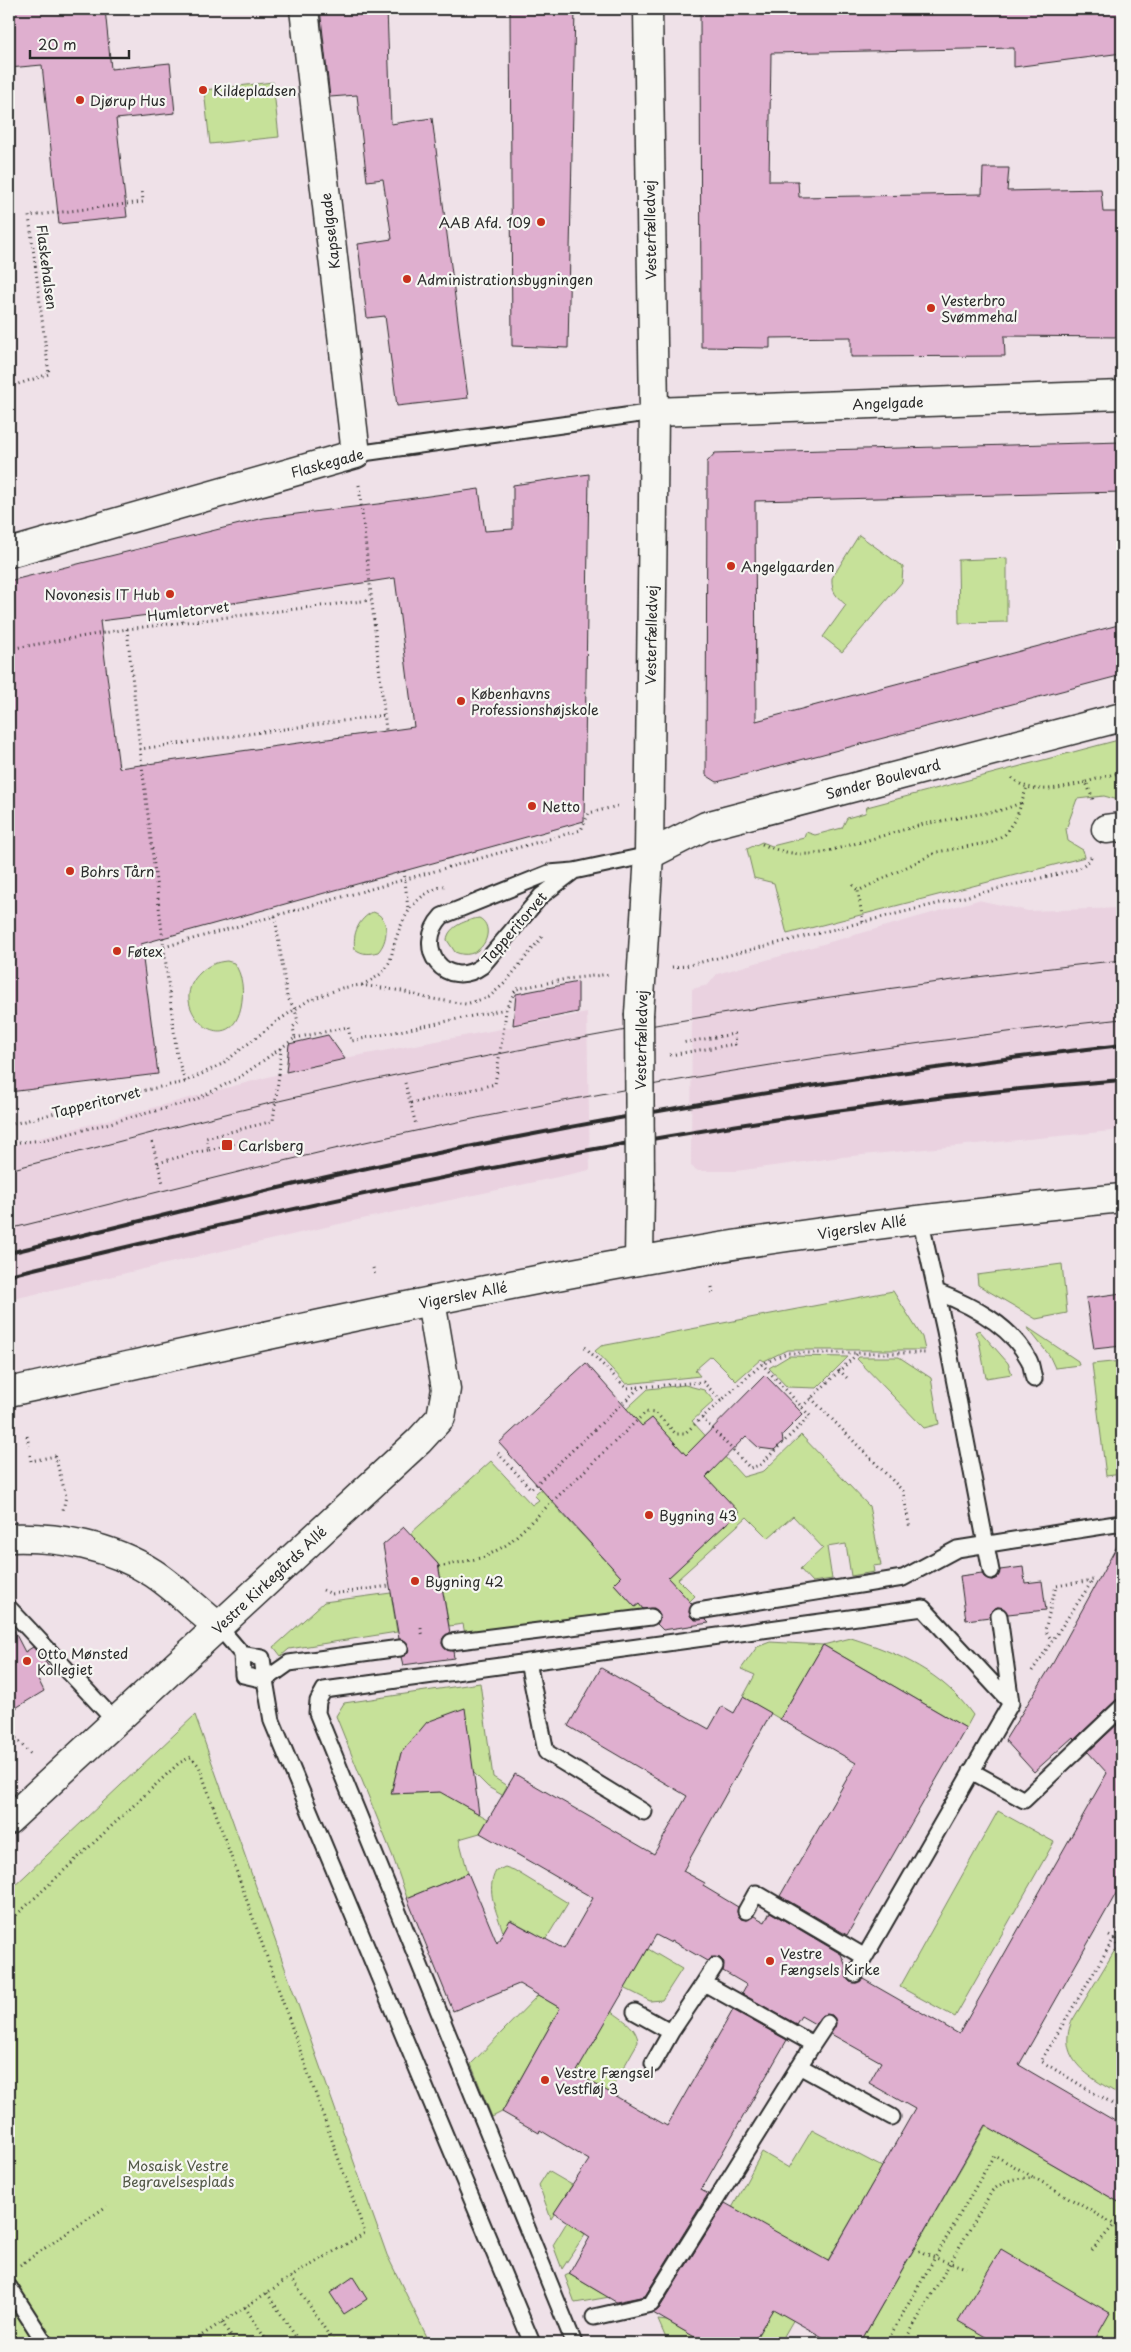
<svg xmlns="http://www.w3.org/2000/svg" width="1131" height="2352" viewBox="0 0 1131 2352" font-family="'Playpen Sans',sans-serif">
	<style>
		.built { fill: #ead2e0 }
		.green { fill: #c6e199; stroke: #788662 }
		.building { fill: #dfafcf; stroke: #2b2b2b; fill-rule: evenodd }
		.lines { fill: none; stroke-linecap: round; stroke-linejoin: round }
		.lane-casing { stroke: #2b2b2b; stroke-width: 19 }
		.street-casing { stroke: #2b2b2b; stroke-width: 31 }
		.secondary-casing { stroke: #2b2b2b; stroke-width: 31 }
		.path { stroke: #2b2b2b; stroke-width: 3; stroke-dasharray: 1 4; stroke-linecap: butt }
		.lane { stroke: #f6f6f2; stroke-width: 15 }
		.street { stroke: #f6f6f2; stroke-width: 28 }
		.secondary { stroke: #f6f6f2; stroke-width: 28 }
		.tram { stroke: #2b2b2b; stroke-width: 1 }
		.rail { stroke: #2b2b2b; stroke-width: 4 }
		.secondary-bridge-casing { stroke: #2b2b2b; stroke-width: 31; stroke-linecap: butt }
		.path-bridge { stroke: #2b2b2b; stroke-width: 3; stroke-dasharray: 1 4; stroke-linecap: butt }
		.secondary-bridge { stroke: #f6f6f2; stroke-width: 28 }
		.poi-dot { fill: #c8321e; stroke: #f6f6f2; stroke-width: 2 }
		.labels { text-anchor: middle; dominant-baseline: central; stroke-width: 4.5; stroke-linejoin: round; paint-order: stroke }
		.poi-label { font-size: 14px; fill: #2b2b2b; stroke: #f6f6f2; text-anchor: start }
		.street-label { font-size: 14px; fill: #2b2b2b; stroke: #f6f6f2 }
		.park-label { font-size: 14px; fill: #525846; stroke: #f6f6f2 }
	</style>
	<rect width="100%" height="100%" fill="#efe1e8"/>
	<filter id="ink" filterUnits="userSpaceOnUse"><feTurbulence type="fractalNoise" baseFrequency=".02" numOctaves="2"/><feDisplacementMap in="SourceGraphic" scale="10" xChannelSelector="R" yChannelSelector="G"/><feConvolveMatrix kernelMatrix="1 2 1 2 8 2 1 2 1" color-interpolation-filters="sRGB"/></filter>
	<g filter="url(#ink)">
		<!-- built -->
		<path class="built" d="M978,900L1028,911L1122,908V1130L842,1157L736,1171H698L691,1166L692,989L708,985L717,974Z
			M587,1013L590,1170L339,1224L9,1300V1146L279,1074L345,1058Z"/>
		<!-- green -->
		<path class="green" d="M273,82L279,137L210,144L204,90Z
			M859,535L903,567L902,582L842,652L823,637L846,605C837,597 831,592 832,578Z
			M1007,558V622L959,623L958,560Z
			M1122,739V801L1104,796L1077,799L1066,829L1068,841L1083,850L1085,857L787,934L774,883L754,878L747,849L762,842L772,846L804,838L806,832L815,835L842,828L847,818L865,813L867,807Z
			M373,912C391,917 388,942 378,952C369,954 363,955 355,949C352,934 359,918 373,912Z
			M479,918C498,927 482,964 455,952L447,940C448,926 467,920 479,918Z
			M227,961L234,963C243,975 244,992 241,1007C229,1063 163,1008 200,973C208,965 216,962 227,961Z
			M1062,1264L1067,1313L1036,1319L978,1285L977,1275Z
			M893,1291L922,1337L925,1350H787L764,1361L761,1359L736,1381L711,1356L695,1370L700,1376L626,1384L595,1351L601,1346Z
			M1027,1327L1078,1361L1079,1365L1055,1368L1049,1355Z
			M979,1330L1008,1363L1012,1374L986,1378L979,1340L975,1332Z
			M789,1356L848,1357L817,1388L787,1387L769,1368Z
			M859,1357H899L931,1378L939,1424L924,1428L857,1359Z
			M1122,1361L1120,1379L1122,1394V1474L1106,1476L1092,1364Z
			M685,1385L704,1390L714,1401L692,1421L743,1477L764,1471L801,1435L869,1506L881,1565L873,1566L874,1572L851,1576L846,1544L827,1547L832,1579L812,1582L800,1569L823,1548L793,1516L768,1538L747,1517L678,1579L695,1596L689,1602L668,1578L738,1512L652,1418L556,1507L621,1577L614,1584L635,1607L639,1604L645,1611L465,1634L463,1624L449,1626L438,1564L410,1534L491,1461L532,1505L539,1500L534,1495L648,1389Z
			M391,1593L397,1632L289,1649L281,1656L274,1647L324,1602Z
			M851,1638C899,1653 943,1673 973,1715L966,1728L823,1645L780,1719L743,1697L755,1675L741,1669L757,1647L770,1642L823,1645Z
			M480,1683L493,1777L507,1786L502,1795L488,1787L473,1772L401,1753L391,1794L458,1791L453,1799L488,1819L480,1833L459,1839L468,1873L407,1898L393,1857L336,1716L344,1703Z
			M195,1715L387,2255L430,2343H9V1891Z
			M998,1811L1054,1842L955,2017L900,1987Z
			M505,1867L514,1870L568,1903L546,1939L537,1948L529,1947L536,1934L511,1920L503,1932C497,1912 485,1890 496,1871Z
			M648,1949L682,1969L662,2000L650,2001L624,1988Z
			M1115,1950L1122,2004V2096C1093,2079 1055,2061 1072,2021Z
			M538,1995L560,2008L502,2112L492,2117L471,2064Z
			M611,2011C623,2020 637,2027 638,2042L599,2111L563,2090Z
			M987,2123L999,2133L1122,2204V2343H860Z
			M812,2130L882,2167L780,2343H753L807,2250L732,2208L762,2152L789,2168Z
			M548,2171L572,2185L551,2219L539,2185Z
			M567,2222L585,2234L562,2269L553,2245Z
			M569,2274L601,2293L639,2292L575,2303L565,2276Z
			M658,2320L667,2321L705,2343H668Z"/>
		<!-- building -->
		<path class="building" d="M9,9H105L111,69L170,63L175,113L116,119L127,217L59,224L42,65L9,68Z
			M320,9H387L391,124L432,118L468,398L397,406L385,316L367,318L358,244L392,239L383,179L367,181L357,95L330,97Z
			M510,9H575L568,348L512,346Z
			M700,9H1122V53L1014,67V48L771,53L769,181H798L799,197L982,194L983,168H1009L1007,191L1101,189L1103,212H1122V337L1004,336L1005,356L851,357V337L770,338V348L701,347Z
			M1122,442V492L755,501L756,721L1122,624V675L717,782L706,775L707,462L715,453Z
			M589,474L584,821L141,944L158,1074L9,1092V581L264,518L386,503V502L479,489L485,531L513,529V485ZM395,578L414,727L119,768L100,621L181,611Z
			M578,982V1012L513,1025L516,994Z
			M328,1035L345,1059L286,1072L289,1044Z
			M1122,1293V1346L1094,1349L1086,1298Z
			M586,1363L642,1426L652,1418L686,1455L765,1375L803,1414L782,1435L783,1442L774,1450L759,1448L746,1436L706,1477L739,1512L668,1578L692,1604L689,1612L691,1617L695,1620L705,1619L709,1623L663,1630L657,1624L660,1616L658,1611L654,1608L643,1609L639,1604L635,1607L614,1584L621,1577L499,1443Z
			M404,1527L438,1564L450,1633L443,1638L442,1644L447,1650L453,1651L454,1658L403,1665L401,1657L408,1652L409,1646L404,1640L399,1639L383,1545Z
			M1122,1537V1698L1116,1700L1075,1739L1073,1737L1034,1772L1005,1740L1053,1663Z
			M1023,1567L1025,1583L1042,1581L1046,1610L1008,1614L1003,1608L997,1607L991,1612L990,1617L966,1620L960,1576L982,1573L984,1577L992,1580L997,1578L1000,1570Z
			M9,1621L25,1652L33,1647L51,1669L37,1677L44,1691L9,1712Z
			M823,1645L966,1728L847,1935L780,1896L856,1763L780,1719Z
			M601,1668L709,1729L722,1706L734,1713L743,1697L771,1713L683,1871L705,1883L703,1886L738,1907L737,1912L741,1919L747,1920L754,1916L765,1922L770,1912L841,1954L847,1969V1978L850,1982L856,1983L863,1979L959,2034L1107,1773L1088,1752L1122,1720V1883L1019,2065L1122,2125V2204L985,2125L860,2343H833L773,2309L753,2343H705L653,2313L659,2309L725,2203L828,2261L915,2109L869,2083L881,2062L831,2034L836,2023L832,2015H822L815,2024L801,2016L796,2024L742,1994L747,1985L723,1971L724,1962L720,1958L711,1957L707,1961L672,1941L671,1943L656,1935L576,2073L667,2126L733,2010L787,2040L701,2190L708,2194L645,2296L616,2302L569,2274L590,2237L554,2213L589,2160L540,2130L539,2133L502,2112L560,2008L519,1984L453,2011L407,1898L468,1873L497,1943L510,1920L564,1949L593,1898L480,1833L515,1774L654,1854L687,1796L568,1726Z
			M465,1708L479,1814L440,1792L391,1794L401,1753L427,1722Z
			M1001,2249L1110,2313L1093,2343H996L958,2321Z
			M353,2277L367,2299L344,2314L330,2293Z"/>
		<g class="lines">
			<defs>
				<path id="lane" d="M356,454L654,412
					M574,871L541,896L482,966C446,992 412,948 442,916L549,873L574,871L649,855
					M920,1218L945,1331L991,1571
					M937,1292C971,1305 1011,1325 1029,1360C1032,1366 1032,1373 1034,1379
					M9,1608L116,1722
					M698,1611L903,1578L957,1549L1122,1523
					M219,1627L242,1654L243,1675L265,1680L262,1658L242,1654
					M451,1642L651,1617
					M400,1648L289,1663L265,1680L272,1721L532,2343
					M528,1662L546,1752L644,1812
					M971,1771L1024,1800L1122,1707
					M746,1911L756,1893L865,1957
					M855,1974L1011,1703L999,1616
					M704,1983L715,1966
					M635,2012L671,2032
					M813,2044L827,2023
					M799,2066L892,2117
					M9,2287L45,2343
					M594,2317L651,2304L813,2044L704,1983L671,2032L653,2064
					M574,2343L317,1713L318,1701L324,1690L923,1608L1011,1703"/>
				<path id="street" d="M654,412L1122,395
					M9,553L356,454L304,9
					M1106,829L1122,827
					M649,855L706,826L1122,717
					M9,1538C58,1536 111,1546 153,1573C176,1588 197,1610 219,1627
					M9,1820L419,1441L441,1417L446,1389L431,1301"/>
				<path id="secondary" d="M639,1014L649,855L654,412L648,9
					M639,1261L640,1185
					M9,1392C218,1346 427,1299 638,1261C798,1232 960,1214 1122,1198"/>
			</defs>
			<!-- lane casing -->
			<use href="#lane" class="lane-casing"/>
			<!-- street casing -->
			<use href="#street" class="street-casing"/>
			<!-- secondary casing -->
			<use href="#secondary" class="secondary-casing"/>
			<!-- path -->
			<path class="path" d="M9,387L49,374L29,216L143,202L142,190
				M359,485L386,730
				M181,611L183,623
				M127,629L140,749L385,715
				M9,649L127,629L371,600
				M140,749L177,1056L185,1082
				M1012,778C1032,797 1063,787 1086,782L1094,802
				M1086,782L1122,772
				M762,844C782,853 801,856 822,853L924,824L1002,810L1021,803
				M404,871L408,909
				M853,885L858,891
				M275,916L287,997L295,1009L298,1022L293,1027L295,1038L281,1048L279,1074
				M863,922L858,891L937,852L992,842L1005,834L1017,816L1027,787
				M164,947L581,830L589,813L618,806
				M672,967L685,966L1078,869L1089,861L1092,855
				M362,985C371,980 381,976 387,967C391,961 392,952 394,945C402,918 414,894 444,886
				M505,1020L506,1009L516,989L567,979L611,974
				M295,1038L348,1027L351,1041L506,1009
				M670,1055L735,1044L734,1034L681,1043
				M405,1083L416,1125
				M411,1103L462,1092
				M9,1125L131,1093L185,1082L222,1064L276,1022L309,1000L342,988L361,985L402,991L426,998L466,1004L489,997L505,983L542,937
				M152,1142L163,1183
				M9,1143L45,1140L193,1101L240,1077L281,1048
				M209,1150L247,1140
				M158,1163L197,1152
				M373,1268L375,1275
				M712,1287L713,1296
				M585,1347L626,1388L703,1382L722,1401
				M839,1370L849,1380
				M811,1398L903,1491L910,1529
				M802,1407L857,1354
				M702,1418L750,1468L760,1465L810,1416L762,1364
				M27,1436L29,1446
				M498,1453L531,1489L640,1387
				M30,1455L31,1461L55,1456L66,1496L63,1510
				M439,1567L485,1557L508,1544L646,1412L656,1413L676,1434H684L762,1364L787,1353H925
				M323,1590L332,1594L389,1586
				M421,1628L423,1637
				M1032,1671L1093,1580L1056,1586L1045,1630L1052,1641
				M9,1731L32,1756
				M9,1922L179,1763L191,1757L199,1766L365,2233L291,2277L190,2343
				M1122,1925L1041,2061L1122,2110
				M1109,1936L1122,1943
				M1115,1939L1119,1952L1122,1974
				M915,2248L924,2254L966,2268
				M1092,2250L1115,2224
				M20,2265L107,2206
				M291,2277L334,2343
				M267,2293L300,2343
				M245,2307L268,2343
				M222,2322L235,2343
				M197,2338L201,2343
				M1119,2338H1122
				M886,2343L994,2155L1033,2177
				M906,2343L907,2337L992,2191C1008,2178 1015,2178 1035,2178L1122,2229"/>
			<!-- lane -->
			<use href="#lane" class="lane"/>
			<!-- street -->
			<use href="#street" class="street"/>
			<!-- secondary -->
			<use href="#secondary" class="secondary"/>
			<!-- tram -->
			<path class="tram" d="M9,1170C112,1144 215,1115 318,1092C584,1032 852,989 1122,960
				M9,1229C116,1203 223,1175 330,1150C591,1090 856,1047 1122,1019"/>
			<!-- rail -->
			<path class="rail" d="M9,1253C158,1217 307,1179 458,1149C678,1104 899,1070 1122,1045
				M9,1275C375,1186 745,1109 1122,1080"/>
			<defs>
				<path id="secondary-bridge" d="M639,1014L640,1185"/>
			</defs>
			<!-- secondary-bridge casing -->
			<use href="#secondary-bridge" class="secondary-bridge-casing"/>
			<!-- path-bridge -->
			<path class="path-bridge" d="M462,1092L495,1084L505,1020
				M197,1152L209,1150L206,1138L273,1121L279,1074"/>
			<!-- secondary-bridge -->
			<use href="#secondary-bridge" class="secondary-bridge"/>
		</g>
	</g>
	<!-- markers -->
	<g class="poi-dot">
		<circle cx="203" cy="90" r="5"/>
		<circle cx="80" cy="100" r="5"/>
		<circle cx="541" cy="222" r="5"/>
		<circle cx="407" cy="279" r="5"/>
		<circle cx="931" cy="308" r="5"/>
		<circle cx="731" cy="566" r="5"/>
		<circle cx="170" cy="594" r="5"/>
		<circle cx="461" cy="701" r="5"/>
		<circle cx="532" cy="806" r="5"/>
		<circle cx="70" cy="871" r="5"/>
		<circle cx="117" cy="951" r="5"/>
		<rect x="221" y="1139" width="12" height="12" rx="2.5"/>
		<circle cx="649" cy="1515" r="5"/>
		<circle cx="415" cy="1581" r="5"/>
		<circle cx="27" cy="1661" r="5"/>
		<circle cx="770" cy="1961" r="5"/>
		<circle cx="545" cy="2080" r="5"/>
	</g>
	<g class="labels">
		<!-- poi labels -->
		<g class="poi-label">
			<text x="213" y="90">Kildepladsen</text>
			<text x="90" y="100">Djørup Hus</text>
			<text x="531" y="222" text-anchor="end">AAB Afd. 109</text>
			<text x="417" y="279">Administrationsbygningen</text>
			<text x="941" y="300">Vesterbro<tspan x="941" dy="16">Svømmehal</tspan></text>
			<text x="741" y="566">Angelgaarden</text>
			<text x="160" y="594" text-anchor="end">Novonesis IT Hub</text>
			<text x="471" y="693">Københavns<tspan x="471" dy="16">Professionshøjskole</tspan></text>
			<text x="542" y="806">Netto</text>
			<text x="80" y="871">Bohrs Tårn</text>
			<text x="127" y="951">Føtex</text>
			<text x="238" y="1145">Carlsberg</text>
			<text x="659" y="1515">Bygning 43</text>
			<text x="425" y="1581">Bygning 42</text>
			<text x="37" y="1653">Otto Mønsted<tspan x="37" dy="16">Kollegiet</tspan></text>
			<text x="780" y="1953">Vestre<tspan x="780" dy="16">Fængsels Kirke</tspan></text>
			<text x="555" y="2072">Vestre Fængsel<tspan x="555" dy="16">Vestfløj 3</tspan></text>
		</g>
		<!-- street labels -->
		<g class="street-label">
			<text transform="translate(650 230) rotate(-91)">Vesterfælledvej</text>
			<text transform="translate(330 231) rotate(-97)">Kapselgade</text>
			<text transform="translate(47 267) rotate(83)">Flaskehalsen</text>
			<text transform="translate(888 403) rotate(-2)">Angelgade</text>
			<text transform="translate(327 463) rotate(-15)">Flaskegade</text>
			<text transform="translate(188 611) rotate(-7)">Humletorvet</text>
			<text transform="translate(651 635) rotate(-89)">Vesterfælledvej</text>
			<text transform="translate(883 779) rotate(-15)">Sønder Boulevard</text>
			<text transform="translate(514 928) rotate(-49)">Tapperitorvet</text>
			<text transform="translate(641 1040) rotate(-89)">Vesterfælledvej</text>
			<text transform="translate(96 1102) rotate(-14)">Tapperitorvet</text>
			<text transform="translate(862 1227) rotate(-9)">Vigerslev Allé</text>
			<text transform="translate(463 1295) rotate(-11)">Vigerslev Allé</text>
			<text transform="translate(269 1580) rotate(-43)">Vestre Kirkegårds Allé</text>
		</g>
		<!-- park labels -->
		<g class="park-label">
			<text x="178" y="2165">Mosaisk Vestre<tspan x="178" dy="16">Begravelsesplads</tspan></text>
		</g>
	</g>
	<!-- margin -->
	<rect width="1131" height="2352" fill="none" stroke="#f6f6f2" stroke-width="30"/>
	<rect x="15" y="15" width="1101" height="2322" fill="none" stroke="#2b2b2b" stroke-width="2" filter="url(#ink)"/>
	<!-- scale -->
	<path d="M30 50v8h99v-8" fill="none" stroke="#2b2b2b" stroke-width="2.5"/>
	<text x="38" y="50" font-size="15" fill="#2b2b2b" stroke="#f6f6f2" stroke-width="4" paint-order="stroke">20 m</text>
</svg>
